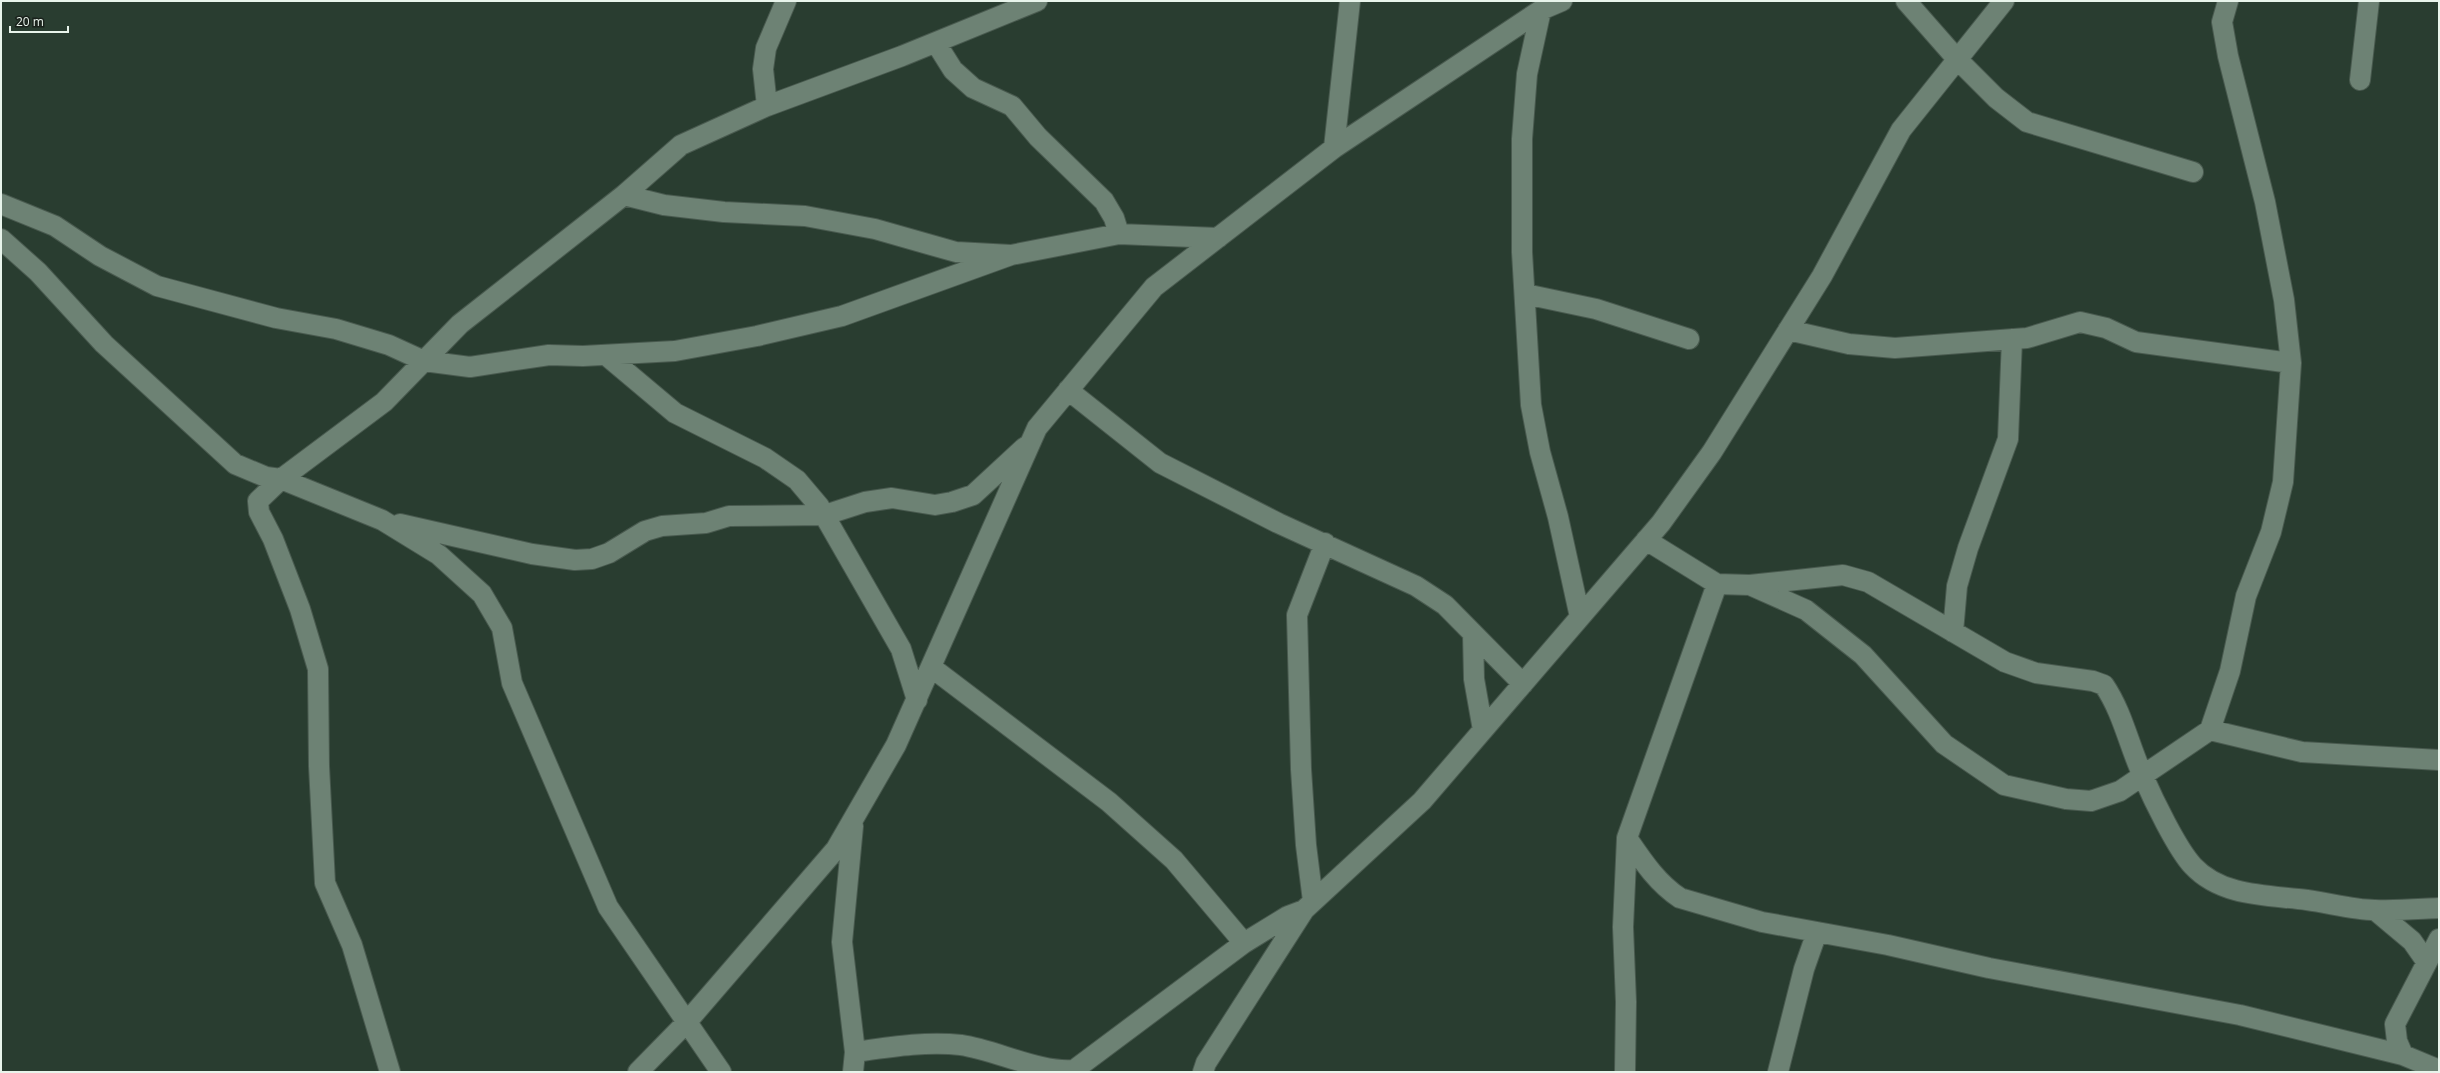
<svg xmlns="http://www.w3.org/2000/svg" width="2440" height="1073" viewBox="0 0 2440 1073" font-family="'Open Sans',sans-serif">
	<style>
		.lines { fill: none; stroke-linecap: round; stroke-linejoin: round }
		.street-casing { stroke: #495a4f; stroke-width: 22 }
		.street { stroke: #6d8274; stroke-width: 20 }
	</style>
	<rect width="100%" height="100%" fill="#293d30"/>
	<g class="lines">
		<defs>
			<path id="street" d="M1906,1L1957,59L1996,98L2027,122L2193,172
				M1541,10L1527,74L1522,139V252L1531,405L1540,452L1558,517L1580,617
				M936,43L953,70L973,88L1012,106L1038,137L1104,201L1114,218L1119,234
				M2360,80L2369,1
				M767,106L763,69L766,48L786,1
				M1334,148L1350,1
				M624,195L664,205L724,212L805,216L875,229L956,252L1011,255L1119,234L1218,238
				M1,204L55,226L100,256L157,286L276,318L336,329L389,345L424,361L470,367L549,355L583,356L675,351L757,336L842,316L1011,255
				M1,239L38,272L104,344L235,464L266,477L281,479L382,520L439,555L482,594L502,628L512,683L608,907L721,1072
				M1525,294L1596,309L1689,339
				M1788,330L1849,344L1895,348L2027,338L2080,322L2106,328L2136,342L2291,363
				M606,355L675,413L765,458L797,480L819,506L901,649L917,700
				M1068,390L1160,463L1278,523L1416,586L1445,605L1523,684
				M400,524L532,554L575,560L592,559L609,553L645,531L662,526L706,523L729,516L825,515L865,502L892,498L935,505L952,502L973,495L1025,447
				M1717,584L1750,585L1806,610L1863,655L1944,744L2004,785L2066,799L2091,801L2120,791L2210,730L2302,752L2439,760
				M1750,585L1843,575L1868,582L2005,662L2036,673L2093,681L2104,685C2123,713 2129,746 2143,776C2153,799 2177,849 2193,866C2222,897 2268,895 2307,900C2330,903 2352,910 2375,910C2396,911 2418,909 2439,908
				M1953,632L1957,586L1968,548L2008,439L2012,339
				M1473,634L1474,679L1483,730
				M931,667L1109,802L1174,860L1244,943
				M2210,730L2230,671L2246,596L2271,532L2283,482L2291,363L2284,300L2265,202L2228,56L2222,22L2228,1
				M1627,838C1642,860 1657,883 1680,898L1762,922L1888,945L1989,968L2240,1015L2403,1055L2439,1070
				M1313,901L1306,845L1301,769L1297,615L1325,543
				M2375,910L2412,941L2426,961
				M855,1052C890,1047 926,1041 961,1045C996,1050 1039,1073 1074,1070L1244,943L1288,916L1304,910
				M2403,1055L2397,1041L2395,1024L2439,939
				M390,1072L352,945L325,883L319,766L318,669L300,609L273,539L259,512L258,501L281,479L384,402L460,324L624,195L681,145L767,106L902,56L1037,1
				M638,1072L686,1023L836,849L896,745L1037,428L1154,287L1334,148L1541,10L1562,1
				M853,1072L855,1052L842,942L853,826
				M1203,1072L1206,1063L1304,910L1422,801L1661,523L1712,452L1822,276L1901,130L2004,1
				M1625,1072L1626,1002L1623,927L1627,838L1717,584L1646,540
				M1778,1072L1804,969L1817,932"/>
		</defs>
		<!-- street casing -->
		<use href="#street" class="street-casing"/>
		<!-- street -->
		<use href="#street" class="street"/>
	</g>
	<!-- border -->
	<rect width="2440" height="1073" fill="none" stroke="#e8f4eb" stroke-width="4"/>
	<!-- scale -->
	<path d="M10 26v6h58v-6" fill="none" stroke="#e8f4eb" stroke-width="2"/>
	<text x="16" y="26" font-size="12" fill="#e8f4eb" stroke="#19211b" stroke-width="3" paint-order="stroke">20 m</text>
</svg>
